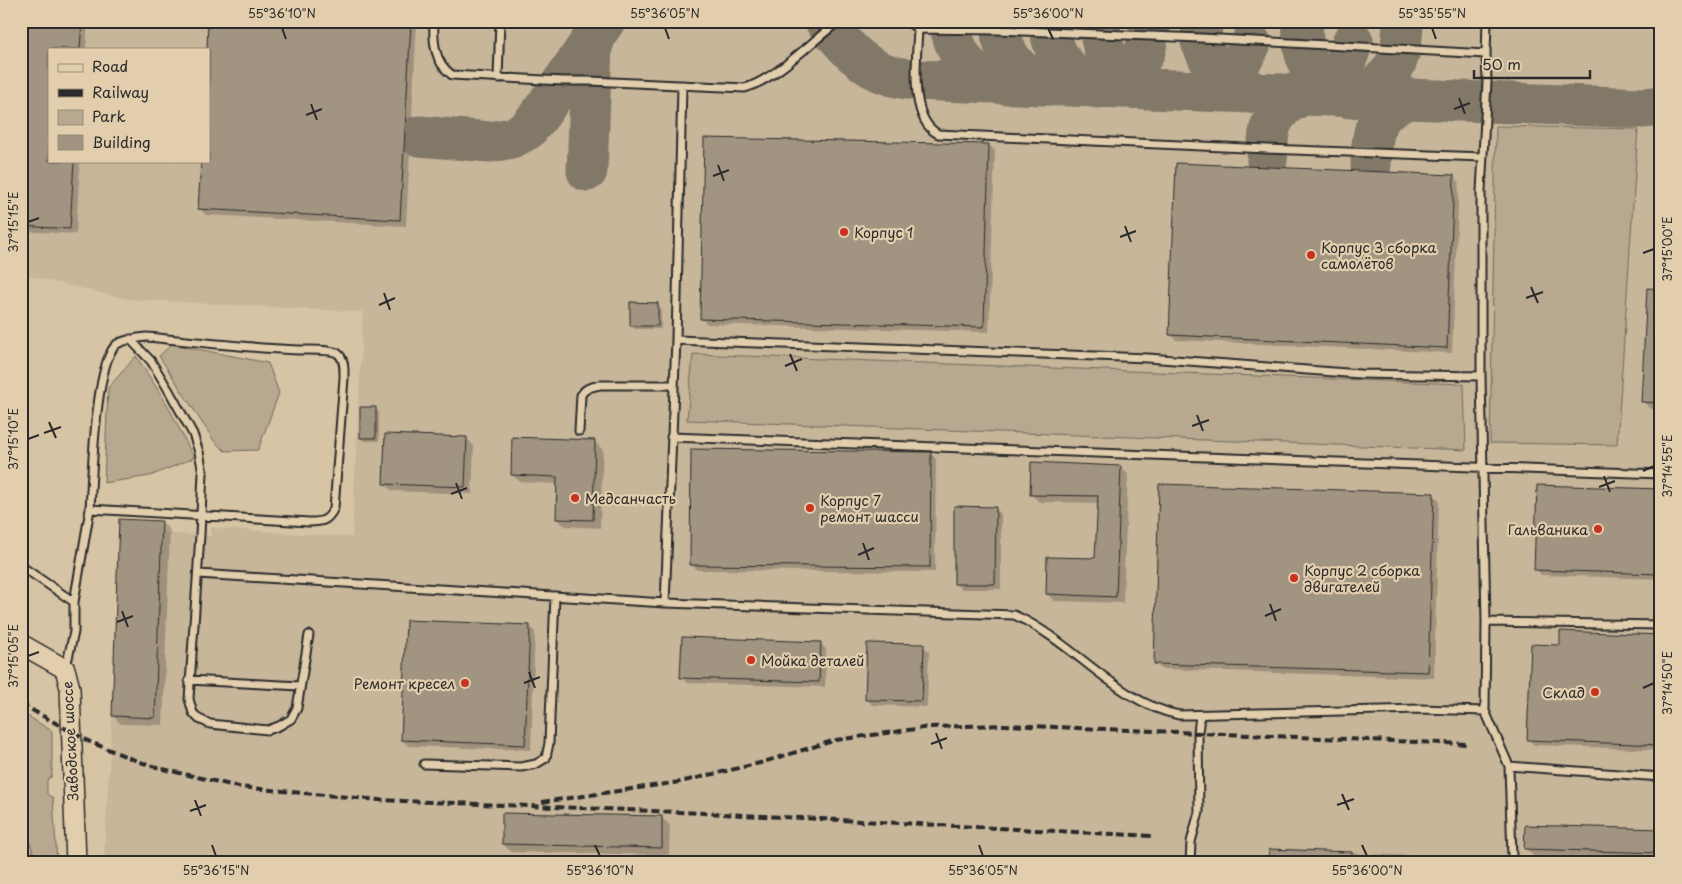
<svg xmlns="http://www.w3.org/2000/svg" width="1682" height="884" viewBox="0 0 1682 884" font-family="'Playpen Sans',sans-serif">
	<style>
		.built { fill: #c7b69a; fill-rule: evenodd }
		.green { fill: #b7a88f; stroke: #716a5d }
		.shadow { fill: #0003 }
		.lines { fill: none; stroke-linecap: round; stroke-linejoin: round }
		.taxiway { stroke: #817868; stroke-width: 41 }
		.building { fill: #a19480; stroke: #2b2b2b }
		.lane-casing { stroke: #2b2b2b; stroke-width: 11 }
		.secondary-casing { stroke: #2b2b2b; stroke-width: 22 }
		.lane { stroke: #e2cead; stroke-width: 7 }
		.secondary { stroke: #e2cead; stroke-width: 19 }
		.rail { stroke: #2b2b2b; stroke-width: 4; stroke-dasharray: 8 4; stroke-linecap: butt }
		.ticks { fill: none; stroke: #2b2b2b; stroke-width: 2 }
		.poi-dot { fill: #c8321e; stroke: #e2cead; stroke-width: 2 }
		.labels { text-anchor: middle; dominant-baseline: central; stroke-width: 4.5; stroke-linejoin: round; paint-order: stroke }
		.poi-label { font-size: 14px; fill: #2b2b2b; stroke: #e2cead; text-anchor: start }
		.street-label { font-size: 14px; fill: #2b2b2b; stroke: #e2cead }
		.neatline { fill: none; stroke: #2b2b2b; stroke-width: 2 }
		.ticks-label { font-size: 12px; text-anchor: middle; fill: #2b2b2b }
	</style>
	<rect width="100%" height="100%" fill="#d7c4a5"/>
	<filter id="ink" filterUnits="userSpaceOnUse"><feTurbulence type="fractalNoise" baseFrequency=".02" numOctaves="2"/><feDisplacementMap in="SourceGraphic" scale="10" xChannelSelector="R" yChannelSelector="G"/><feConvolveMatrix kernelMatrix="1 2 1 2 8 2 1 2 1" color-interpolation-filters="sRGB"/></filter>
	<g filter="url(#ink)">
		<!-- built -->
		<path class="built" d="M21,21H1661V863L109,862L104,858L112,716L119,519L162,521V533L211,536V528L352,537L363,312L127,299L21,274ZM49,49H209V161H49Z
			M21,818L37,863H21Z"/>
		<!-- green -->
		<path class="green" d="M1496,126L1638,129L1617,445L1490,443Z
			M172,344L268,363L279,393L258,450L225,451L214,441L159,356Z
			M693,354L1464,384L1466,450L687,420Z
			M136,356L167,404L194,458L150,476L104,483L108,388Z
			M21,712L52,731V776L47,780V794L53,798L57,863H37L21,818Z"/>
		<!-- shadow -->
		<path class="shadow" d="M21,21H88L86,49H49V161H80L76,234L21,231Z
			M209,21H417L406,226L206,215L200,209L209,161Z
			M989,145L995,151L989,332L707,324L702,319Z
			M1454,176L1459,182L1452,353L1176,340L1170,334Z
			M1661,290V410L1650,409L1643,401Z
			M658,304L661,308V329H635L631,325Z
			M375,409L379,412V441H364L361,438Z
			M466,438L474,446L472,494L392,491L384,483Z
			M595,442L603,450L600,528L565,526L557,519L558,484L520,482L512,475Z
			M930,453L936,459L935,572L697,570L691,564Z
			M1120,467L1128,474L1123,603L1054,601L1047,594L1097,560L1099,503L1039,502L1032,495Z
			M1661,490V579L1541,575L1536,569Z
			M1433,494L1439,500L1434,678L1161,669L1155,663Z
			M995,508L1001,514V589H961L955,583Z
			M162,522L170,530L163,725L121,724L113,716Z
			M529,626L535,632L531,750L408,746L402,740Z
			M1661,636V750L1534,745L1528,739L1561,646Z
			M820,643L826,649L825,687L687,683L682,677Z
			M923,646L929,651L927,707L872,705L867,699Z
			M662,818L670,825L669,855L511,852L503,844Z
			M1661,830V863H1641V859L1533,856L1525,848Z
			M1270,850L1443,857L1449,863H1269Z"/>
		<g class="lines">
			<!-- taxiway -->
			<path class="taxiway" d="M825,21C842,43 861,67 890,75C898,78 908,79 916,80L1644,108L1661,106
				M949,21C955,55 969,77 1004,84
				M1000,21C1000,45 1011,66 1032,78C1039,82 1047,83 1055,86
				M1049,21C1052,57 1066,72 1097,88C1116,80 1139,69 1146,48C1147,41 1148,34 1150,28
				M1100,21C1098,54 1118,75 1146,88
				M1202,21L1201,42L1213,68L1223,79L1235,87L1251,92L1253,91
				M1303,21C1300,64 1312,81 1350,98C1392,81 1402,66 1403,21
				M1200,90C1226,84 1241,66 1251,43
				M419,136L490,142L512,138L527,130L541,113L605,21
				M1267,161C1268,148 1267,134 1272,123C1284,96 1313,95 1333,78C1344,68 1349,54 1353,41
				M1371,165C1372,132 1373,113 1406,100
				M587,171L592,46L595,39"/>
		</g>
		<!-- building -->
		<path class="building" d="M21,21H82L80,49H49V161H74L70,229L21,226Z
			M208,21H411L400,220L198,209L201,161H209V49H207Z
			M704,138L989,144L984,327L700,319Z
			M1176,163L1454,175L1447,348L1169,335Z
			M1647,288L1661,289V403L1641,402Z
			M630,302L658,303V326H630Z
			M360,407H376V438H360Z
			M385,434L467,437L465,487L383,484Z
			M512,437L595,440L593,520L556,519L557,477L511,475Z
			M691,449L931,452L930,567L690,565Z
			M1031,462L1121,466L1116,597L1046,594L1047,557L1095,558L1098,496L1030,495Z
			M1159,484L1434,493L1428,672L1154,664Z
			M1537,485L1661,489V574L1534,570Z
			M954,506L996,507L995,584H954Z
			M119,519L162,521L155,718L112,716Z
			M406,620L530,625L525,745L401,740Z
			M1560,631L1661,635V745L1527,740L1531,644L1560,645Z
			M682,637L821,642L819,682L680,678Z
			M867,643L924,644L922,701L865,700Z
			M502,813L662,816V848L502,844Z
			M1525,825L1661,829V853L1524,849Z
			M1269,849L1352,852V863H1268Z"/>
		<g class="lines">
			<defs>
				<path id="lane" d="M434,21C433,42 434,62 452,75L563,81H590L745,88C776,79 812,41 839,21
					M907,21L918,29L998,30L1201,38L1486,54L1487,82L1481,191V376L1486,622L1485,711L1509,766L1661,777
					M918,29C917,58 908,118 938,134L1267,149L1483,157
					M1486,54L1487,21
					M498,78L500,21
					M682,85L676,340L665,603L1014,615C1072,640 1117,703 1179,715L1420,709L1485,711
					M130,339L151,361L168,389L193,434L199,452L203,473L200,535L189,699L193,713L199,719L210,724L268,730L279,726L291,719L297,708L309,635
					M676,340L1148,358L1360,374L1481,376
					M579,431L581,395C586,387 592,387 600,385H674
					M671,437L1661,474
					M21,566L74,602
					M198,574L665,603
					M1486,622L1661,625
					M66,667L74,632V602L90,509L309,522C322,522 328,521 334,508L344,378C344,370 345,358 337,353C330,349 308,350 299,350C248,348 198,342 147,337C137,338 126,339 117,344C95,360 92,479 90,509
					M189,680L300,686
					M424,764L521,767L536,764L546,758L549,743L555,596
					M1509,766L1512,857L1515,863
					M1190,863L1191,842L1199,812L1198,733L1200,715"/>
				<path id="secondary" d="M21,644L65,669L70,688L76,863"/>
			</defs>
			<!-- lane casing -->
			<use href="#lane" class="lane-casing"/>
			<!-- secondary casing -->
			<use href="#secondary" class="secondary-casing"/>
			<!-- lane -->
			<use href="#lane" class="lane"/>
			<!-- secondary -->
			<use href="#secondary" class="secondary"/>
			<!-- rail -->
			<path class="rail" d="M21,704L90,742L140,762L163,769L239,787L379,800L704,813L1153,836
				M542,802L680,782L760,763L836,740L930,727L1006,725L1467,744"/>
		</g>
	</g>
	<!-- ticks -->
	<path class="ticks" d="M282,28L286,39M665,28L669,39M1048,28L1053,39M1432,28L1436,39M1459,98L1465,114M311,104L317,120M1454,109L1470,103M306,115L322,109M718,165L724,181M713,176L729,170M28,222L39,218M1125,226L1131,242M1120,237L1136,231M1643,253L1654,249M1531,287L1538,303M384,293L390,310M1526,298L1543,292M379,305L395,298M790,354L797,371M785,366L802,359M1197,415L1203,431M49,422L56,438M1192,426L1209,420M44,433L61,427M28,439L39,435M1643,471L1654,466M1604,476L1610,492M456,483L462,499M1599,487L1615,481M451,494L467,488M863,543L869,560M858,555L874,548M1270,604L1276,621M122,611L128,627M1265,616L1281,609M117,622L133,616M28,656L39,652M529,672L535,688M524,683L540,677M1643,688L1654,683M936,733L942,749M931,744L947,738M1342,794L1349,810M195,800L201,816M1337,805L1354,799M190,811L206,805M212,845L216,856M595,845L600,856M979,845L983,856M1362,845L1367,856"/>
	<!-- markers -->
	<g class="poi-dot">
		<circle cx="844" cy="232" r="5"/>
		<circle cx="1311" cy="255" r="5"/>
		<circle cx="575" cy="498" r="5"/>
		<circle cx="810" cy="508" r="5"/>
		<circle cx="1598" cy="529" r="5"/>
		<circle cx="1294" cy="578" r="5"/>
		<circle cx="751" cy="660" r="5"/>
		<circle cx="465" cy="683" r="5"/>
		<circle cx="1595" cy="692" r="5"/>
	</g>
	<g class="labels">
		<!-- poi labels -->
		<g class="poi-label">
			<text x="854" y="232">Корпус 1</text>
			<text x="1321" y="247">Корпус 3 сборка<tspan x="1321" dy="16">самолётов</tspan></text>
			<text x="585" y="498">Медсанчасть</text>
			<text x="820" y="500">Корпус 7<tspan x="820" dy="16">ремонт шасси</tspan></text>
			<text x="1588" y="529" text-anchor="end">Гальваника</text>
			<text x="1304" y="570">Корпус 2 сборка<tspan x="1304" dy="16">двигателей</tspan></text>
			<text x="761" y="660">Мойка деталей</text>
			<text x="455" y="683" text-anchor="end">Ремонт кресел</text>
			<text x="1585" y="692" text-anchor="end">Склад</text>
		</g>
		<!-- street labels -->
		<g class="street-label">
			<text transform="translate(70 741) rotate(-93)">Заводское шоссе</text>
		</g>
	</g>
	<!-- margin -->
	<rect width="1682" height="884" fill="none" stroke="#e2cead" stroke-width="55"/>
	<!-- legend -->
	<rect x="48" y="48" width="162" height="115" fill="#e2cead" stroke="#998d79"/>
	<rect x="58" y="64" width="25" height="8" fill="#e2cead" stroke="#998d79"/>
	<text x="92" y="72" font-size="15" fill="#2b2b2b">Road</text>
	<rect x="58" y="89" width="25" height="8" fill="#2b2b2b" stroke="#998d79"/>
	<text x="92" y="98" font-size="15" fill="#2b2b2b">Railway</text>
	<rect x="58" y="110" width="25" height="15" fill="#b7a88f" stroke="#998d79"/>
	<text x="92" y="122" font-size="15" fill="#2b2b2b">Park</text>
	<rect x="58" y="135" width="25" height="15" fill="#a19480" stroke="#998d79"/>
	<text x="92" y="148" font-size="15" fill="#2b2b2b">Building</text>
	<!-- scale -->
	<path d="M1474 70v8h116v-8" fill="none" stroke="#2b2b2b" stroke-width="2.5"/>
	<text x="1482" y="70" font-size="15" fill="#2b2b2b" stroke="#e2cead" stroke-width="4" paint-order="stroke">50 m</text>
	<rect x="28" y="28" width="1626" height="828" class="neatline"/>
	<g class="ticks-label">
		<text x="282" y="18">55°36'10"N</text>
		<text x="665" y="18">55°36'05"N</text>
		<text x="1048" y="18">55°36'00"N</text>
		<text x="1432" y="18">55°35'55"N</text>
		<text transform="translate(14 222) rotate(-90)" y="4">37°15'15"E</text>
		<text transform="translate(1668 249) rotate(-90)" y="4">37°15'00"E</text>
		<text transform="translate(14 439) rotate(-90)" y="4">37°15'10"E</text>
		<text transform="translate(1668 466) rotate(-90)" y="4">37°14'55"E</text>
		<text transform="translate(14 656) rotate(-90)" y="4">37°15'05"E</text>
		<text transform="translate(1668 683) rotate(-90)" y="4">37°14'50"E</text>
		<text x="216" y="875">55°36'15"N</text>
		<text x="600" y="875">55°36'10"N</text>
		<text x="983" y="875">55°36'05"N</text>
		<text x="1367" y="875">55°36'00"N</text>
	</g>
</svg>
